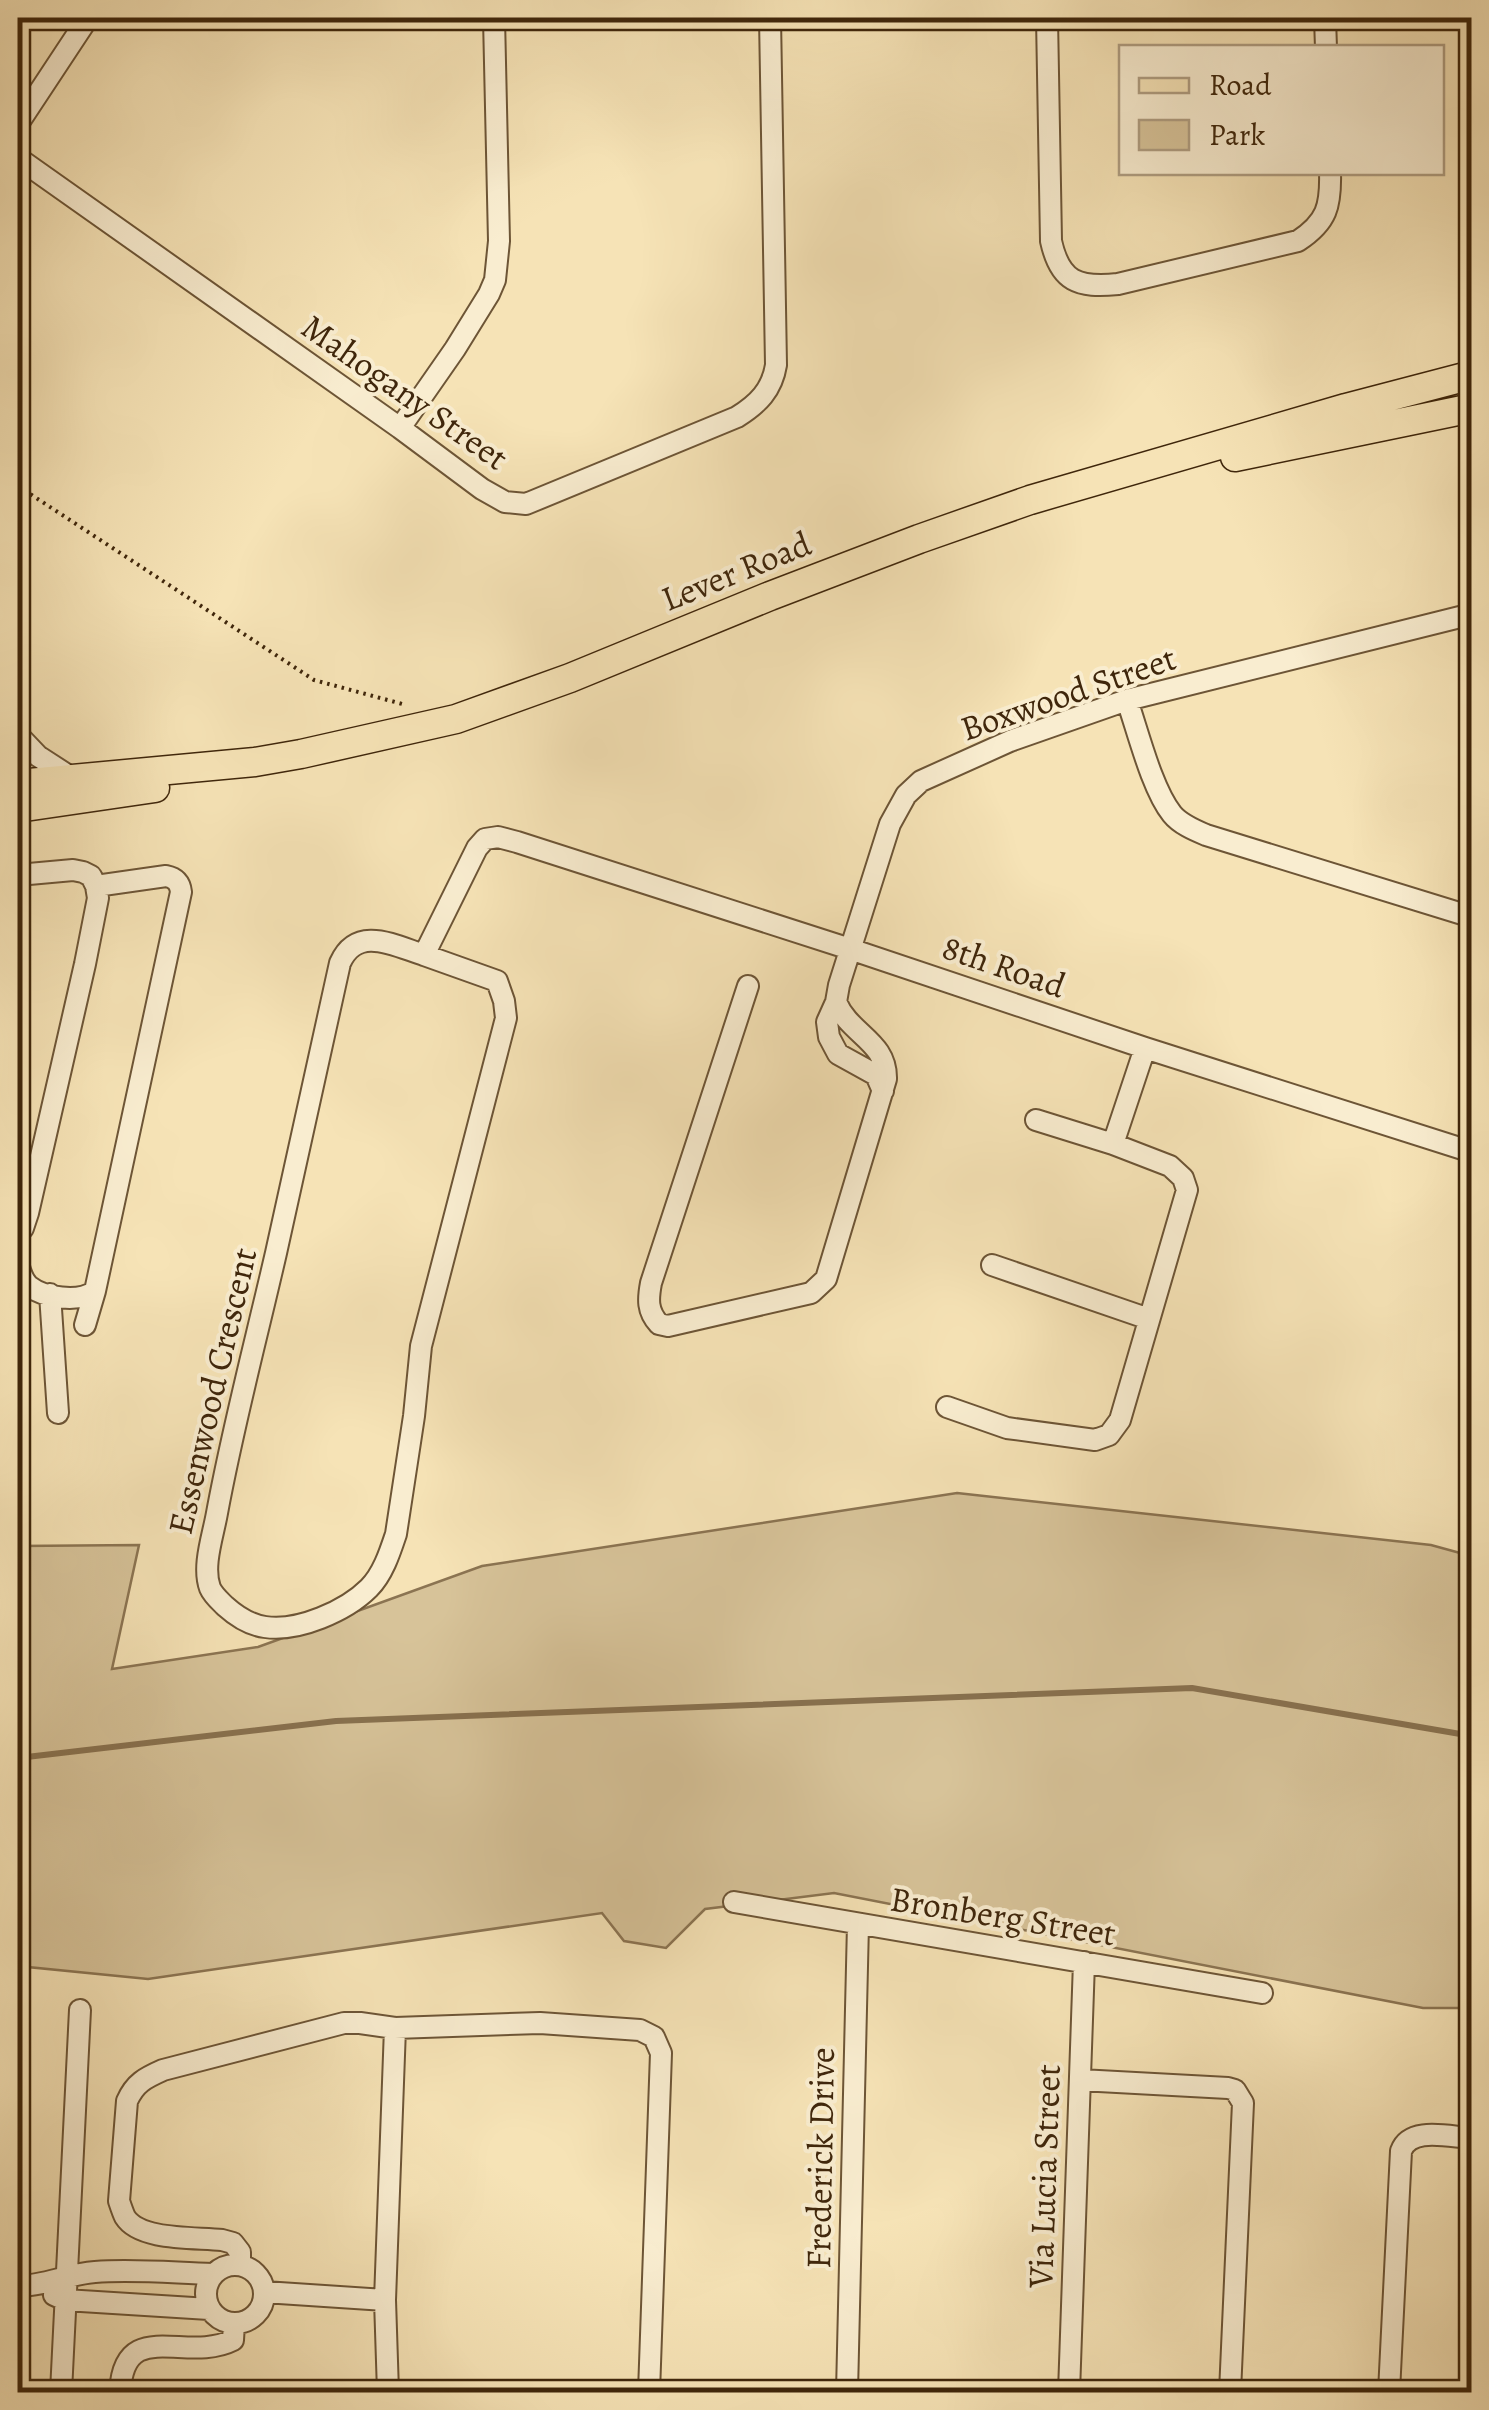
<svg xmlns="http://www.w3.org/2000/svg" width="1489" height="2410" viewBox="0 0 1489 2410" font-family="Alegreya,serif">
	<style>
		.green { fill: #d7c399; stroke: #8b7452; stroke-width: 2.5 }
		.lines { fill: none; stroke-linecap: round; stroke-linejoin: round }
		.stream { stroke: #88714f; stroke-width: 6 }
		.minor-casing { stroke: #6d5536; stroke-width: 24 }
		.major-casing { stroke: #3f260b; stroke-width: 31 }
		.path { stroke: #3f260b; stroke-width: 4; stroke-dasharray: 2.5 5; stroke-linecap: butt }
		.minor { stroke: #f9edd0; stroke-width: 20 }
		.major { stroke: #f6e3b6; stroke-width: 28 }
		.labels { text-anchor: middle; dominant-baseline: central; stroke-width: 8; stroke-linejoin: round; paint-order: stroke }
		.street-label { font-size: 35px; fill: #3f260b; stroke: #f9edd0 }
	</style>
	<rect width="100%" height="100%" fill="#f6e3b6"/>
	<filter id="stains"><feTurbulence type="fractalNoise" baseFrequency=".002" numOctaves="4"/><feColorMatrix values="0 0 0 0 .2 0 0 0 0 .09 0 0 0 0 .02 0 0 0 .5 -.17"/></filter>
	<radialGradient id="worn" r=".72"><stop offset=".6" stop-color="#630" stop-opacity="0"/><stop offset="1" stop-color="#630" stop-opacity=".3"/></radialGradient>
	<!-- green -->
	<path class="green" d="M957,1493L1431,1545L1471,1556V2008H1423L834,1893L705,1909L666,1948L624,1941L602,1913L148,1979L18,1966V1546L139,1545L112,1669L258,1647L482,1566Z"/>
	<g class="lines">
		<!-- stream -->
		<path class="stream" d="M18,1758L336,1721L1192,1688L1472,1736"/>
		<defs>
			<path id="minor" d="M1047,18L1051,241C1060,282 1078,288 1118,284L1298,241C1327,222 1331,206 1330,172
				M1325,18L1326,48
				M18,124L88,18
				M18,158L400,428L482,489L505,502L526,504L737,417C758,404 772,390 776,365L770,18
				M400,428L455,349L489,294L495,280L499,241L494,18
				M1127,700C1138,732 1152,789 1172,814C1180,824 1194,830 1206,835L1472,917
				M18,735L38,756L72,778
				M18,875L73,870L83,872L91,876L96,886L98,898L85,964L28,1213L23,1228L18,1234
				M424,955L497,981L504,1001L506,1018L421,1346L414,1416L396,1534C390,1552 383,1574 369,1588C346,1611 298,1632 265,1627C250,1625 235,1615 225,1606C220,1601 213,1595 210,1588C202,1566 213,1536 217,1513C233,1426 256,1340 276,1253C298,1157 319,1060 340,963C357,925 393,945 424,955L477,848L485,839L498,837L517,842L850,949L1145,1048L1472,1152
				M748,986L651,1283C648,1299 647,1311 659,1324L668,1326L811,1293L826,1279L886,1079C887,1041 850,1035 836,1002
				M883,1091L876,1075L838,1054L829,1037L827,1022L836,1002L839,985L890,824L906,795L921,781L1010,741L1127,700L1472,614
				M1113,1144L1145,1048
				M18,1263C20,1271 22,1280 29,1286C44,1298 79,1303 95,1291
				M992,1265L1149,1319
				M50,1294L58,1413
				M85,1325L95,1291L181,892C180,883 176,878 166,876L96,886
				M947,1407L1007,1428L1095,1440L1109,1435L1120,1420L1187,1190L1183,1178L1170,1166L1113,1144L1036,1120
				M734,1902L1262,1993
				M1080,2080L1228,2088L1235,2090L1243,2103L1230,2392
				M206 2294a29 29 0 1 1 58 0a29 29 0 1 1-58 0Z
				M240,2265V2252L233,2243L222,2240C196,2237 140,2241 125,2217C124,2215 120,2204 119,2201L127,2101C135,2083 145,2078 163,2070L344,2023H360L395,2028L540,2023L640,2030L654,2037L661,2053L649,2392
				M18,2286C44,2286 68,2274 95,2272C134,2269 174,2273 213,2274
				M264,2292L385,2300
				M54,2295L65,2300L209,2309
				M61,2392L80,2010
				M120,2392C124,2316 186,2364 233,2340L234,2324
				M388,2392L385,2300L395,2028
				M847,2392L858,1924
				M1069,2392L1084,1962
				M1389,2392L1401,2151C1410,2126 1449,2137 1472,2138"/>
			<path id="major" d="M1235,457L1472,408
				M18,784L255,762L301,754L456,719L570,678L770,596L919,539L1030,500L1346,408L1472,375
				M18,808L155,788"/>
		</defs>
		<!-- minor casing -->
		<use href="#minor" class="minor-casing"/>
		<!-- major casing -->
		<use href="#major" class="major-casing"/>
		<!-- path -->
		<path class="path" d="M18,486L314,680L406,705"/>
		<!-- minor -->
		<use href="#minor" class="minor"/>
		<!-- major -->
		<use href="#major" class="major"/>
	</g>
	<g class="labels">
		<!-- street labels -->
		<g class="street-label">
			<text transform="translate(405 392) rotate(35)">Mahogany Street</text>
			<text transform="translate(736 571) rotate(-22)">Lever Road</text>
			<text transform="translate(1068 693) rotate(-19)">Boxwood Street</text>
			<text transform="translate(1004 966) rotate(19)">8th Road</text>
			<text transform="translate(212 1391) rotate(-77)">Essenwood Crescent</text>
			<text transform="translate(1003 1916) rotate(9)">Bronberg Street</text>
			<text transform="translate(820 2158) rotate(-89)">Frederick Drive</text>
			<text transform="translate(1044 2176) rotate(-88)">Via Lucia Street</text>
		</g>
	</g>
	<!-- margin -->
	<rect width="1489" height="2410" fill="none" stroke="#f6e3b6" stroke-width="60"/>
	<rect x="20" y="20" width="1449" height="2370" fill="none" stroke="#3f260b" stroke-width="5"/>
	<rect x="30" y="30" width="1429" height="2350" fill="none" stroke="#3f260b" stroke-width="2.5"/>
	<!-- legend -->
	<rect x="1119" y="45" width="325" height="130" fill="#f9edd0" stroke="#af9d81" stroke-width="2.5"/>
	<rect x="1139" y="78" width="50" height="15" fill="#f6e3b6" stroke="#af9d81" stroke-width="2.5"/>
	<text x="1209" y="95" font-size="30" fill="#3f260b">Road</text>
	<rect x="1139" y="120" width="50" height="30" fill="#d7c399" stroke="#af9d81" stroke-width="2.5"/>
	<text x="1209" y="145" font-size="30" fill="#3f260b">Park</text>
	<rect width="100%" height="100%" filter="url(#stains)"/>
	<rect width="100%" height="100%" fill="url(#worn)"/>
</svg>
